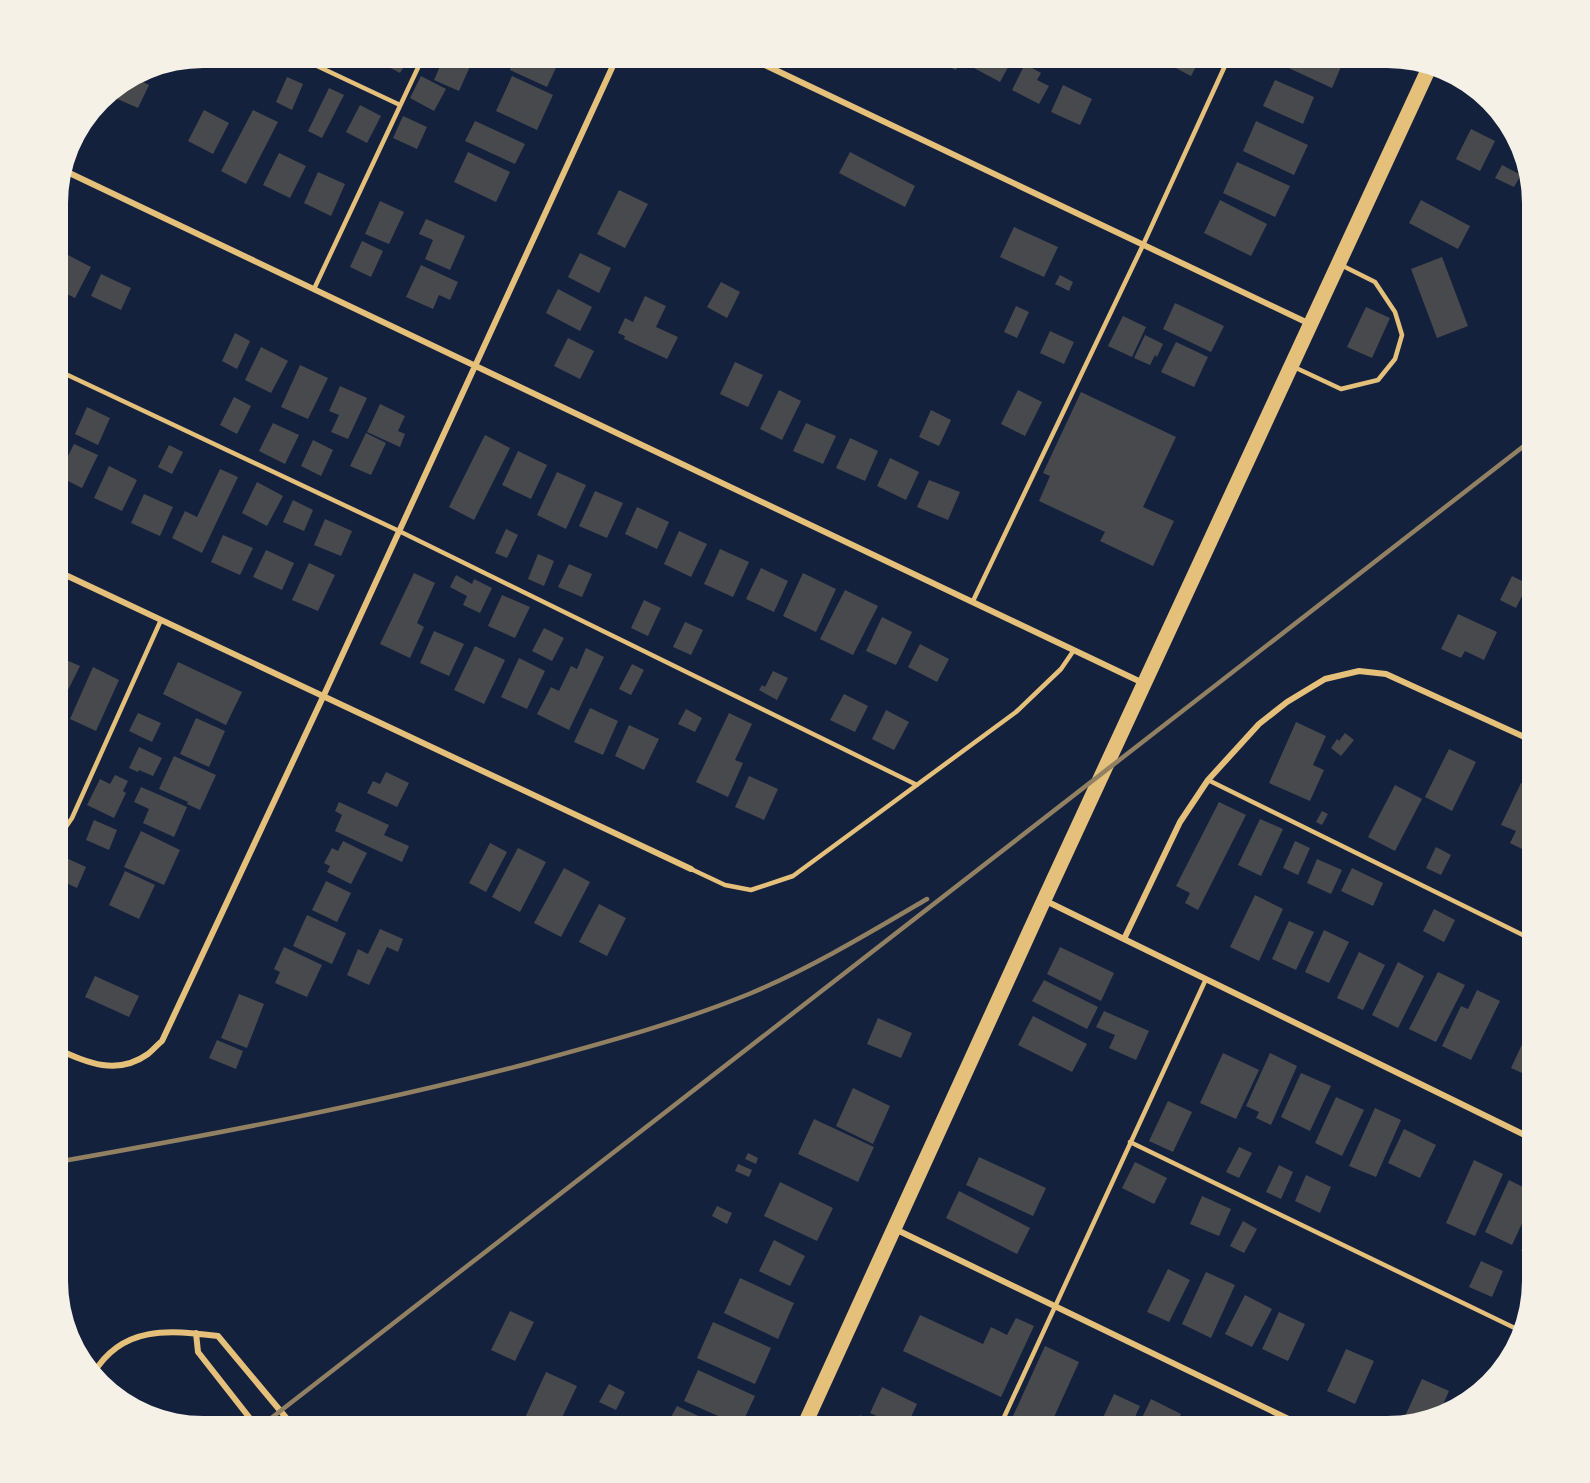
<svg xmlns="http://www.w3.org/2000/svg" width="1590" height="1483" viewBox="0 0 1590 1483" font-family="Lato,sans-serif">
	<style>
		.building { fill: #48494c }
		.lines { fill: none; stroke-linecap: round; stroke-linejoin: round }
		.service { stroke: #e5c07b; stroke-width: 4.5 }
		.minor { stroke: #e5c07b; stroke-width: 6 }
		.primary { stroke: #e5c07b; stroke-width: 15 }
		.rail { stroke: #918062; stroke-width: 4.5 }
	</style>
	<rect width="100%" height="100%" fill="#14213d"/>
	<!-- building -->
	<path class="building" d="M390,57H410L400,73L385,65Z
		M444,57H460L472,62L459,91L434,80Z
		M515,57H561L547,87L510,70Z
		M927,57H963L956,70Z
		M980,57H1011L1013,58L1000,82L974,68Z
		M1174,57H1201L1191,76L1170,65Z
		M1285,57H1332L1343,62L1332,88L1282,65Z
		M1025,64L1041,73L1037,80L1049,86L1039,104L1012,90Z
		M421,76L446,89L434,111L410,98Z
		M512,76L553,95L537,130L496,111Z
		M132,77L149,85L138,108L115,98L121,84Z
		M287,77L303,84L292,110L276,102Z
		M1275,80L1314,97L1303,124L1263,106Z
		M1063,85L1092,99L1080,125L1051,112Z
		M329,88L344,95L322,138L308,131Z
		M360,105L381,116L367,143L346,132Z
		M204,110L229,123L213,154L188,141Z
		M253,110L278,122L246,184L221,171Z
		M403,116L427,127L417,149L393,138Z
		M475,121L525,144L515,164L465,141Z
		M1256,121L1308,145L1294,175L1243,151Z
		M1471,129L1495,141L1480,171L1456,159Z
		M468,152L510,172L496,202L454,182Z
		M850,152L915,186L905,207L839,173Z
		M279,153L306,166L290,198L263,185Z
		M1237,162L1290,186L1275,217L1223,193Z
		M1502,165L1521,175L1514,187L1495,178Z
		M318,172L345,184L331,216L304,203Z
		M619,190L648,204L625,248L597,234Z
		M1220,200L1267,224L1251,256L1204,233Z
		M1421,200L1470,226L1458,249L1409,223Z
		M380,201L404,212L389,244L365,234Z
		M426,219L465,236L450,270L425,259L433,240L419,234Z
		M1014,227L1058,247L1044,277L1000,257Z
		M362,241L383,251L371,277L350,267Z
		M580,253L611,268L599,293L568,277Z
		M68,255L91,267L75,298L57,289V277Z
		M1442,257L1468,326L1437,338L1411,269Z
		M421,265L458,282L450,300L439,295L433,309L406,297Z
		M101,274L131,288L121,310L91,296Z
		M1060,275L1073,282L1069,291L1055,284Z
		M721,282L740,292L727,318L707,307Z
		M558,289L592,307L580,331L546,313Z
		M645,296L666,306L656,327L678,337L667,359L624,339L625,336L618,333L625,318L633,322Z
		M1175,303L1224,326L1211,352L1163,329Z
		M1016,306L1029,312L1017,338L1004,332Z
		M1366,307L1390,318L1372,358L1347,347Z
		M1123,316L1146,327L1132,357L1108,346Z
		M1050,331L1074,342L1064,364L1040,353Z
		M235,333L250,341L237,369L222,361Z
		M1145,335L1163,344L1157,357L1155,355L1150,365L1134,358Z
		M568,338L594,351L580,379L554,366Z
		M1176,342L1208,357L1194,387L1161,372Z
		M261,347L288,361L271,393L245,380Z
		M735,362L763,375L748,407L720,394Z
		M300,365L328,378L308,419L281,407Z
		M340,386L367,398L348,439L331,432L339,415L329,411Z
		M779,390L801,401L782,440L760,429Z
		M1018,390L1042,402L1025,436L1001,424Z
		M1081,392L1176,437L1143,507L1174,521L1153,566L1100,541L1105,532L1039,501L1050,476L1043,473Z
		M234,397L251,406L237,434L220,425Z
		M380,404L405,416L398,431L405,434L400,447L367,432Z
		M87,407L110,418L98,445L75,434Z
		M931,410L951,420L939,446L919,437Z
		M273,423L299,435L285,464L259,451Z
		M806,423L836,436L823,464L793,451Z
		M366,433L386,443L371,475L350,466Z
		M485,435L510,448L474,520L449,507Z
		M850,438L878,451L865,481L836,468Z
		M313,440L333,450L321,476L301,466Z
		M74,444L98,455L82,488L58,476Z
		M169,445L183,452L172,474L158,467Z
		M518,451L547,465L531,499L502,485Z
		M890,458L919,472L906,500L877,486Z
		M109,466L137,480L122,511L94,498Z
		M220,469L238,477L202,553L172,538L185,511L197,517Z
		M557,472L586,485L566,529L537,515Z
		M929,480L960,492L948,520L917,507Z
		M257,482L283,496L267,526L242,513Z
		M595,491L623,503L607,538L579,526Z
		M144,494L173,507L160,536L131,523Z
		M293,500L313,510L304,531L283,522Z
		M637,507L669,522L657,549L625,534Z
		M325,519L352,531L341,556L314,545Z
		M506,529L518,535L507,558L495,553Z
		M679,531L707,544L691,577L664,564Z
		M223,535L253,548L240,575L211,562Z
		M720,549L749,562L733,597L704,584Z
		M266,550L294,563L282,590L253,577Z
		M538,554L554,561L544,586L528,579Z
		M309,563L335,575L318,611L292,600Z
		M569,564L592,574L582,597L558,587Z
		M761,568L788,581L774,612L746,599Z
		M414,573L435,583L417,623L424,627L410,658L380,644Z
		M803,573L836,589L816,632L783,616Z
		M456,575L472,584L474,579L492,588L480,613L463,605L467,596L450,587Z
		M1512,576L1528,584L1516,608L1500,600Z
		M845,590L878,606L853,655L820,639Z
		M502,595L530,607L515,638L488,626Z
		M644,600L661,608L648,636L631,628Z
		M1458,614L1497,632L1484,660L1465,651L1461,658L1441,649Z
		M882,617L912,632L896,665L866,651Z
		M685,622L703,630L691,655L673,647Z
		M544,628L564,638L552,661L532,651Z
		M434,631L464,644L449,676L420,663Z
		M920,644L949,659L937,682L908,667Z
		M475,646L505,660L484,704L454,690Z
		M586,648L604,657L569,730L537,714L551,687L559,691L571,666L577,669Z
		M57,656L80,666L65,696L57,693Z
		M519,658L545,671L527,709L501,697Z
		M178,662L242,692L226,725L163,694Z
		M632,664L644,670L631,695L619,689Z
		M93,667L119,680L96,731L70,719Z
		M773,671L788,678L777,700L759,690L762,685L765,687Z
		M844,694L868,706L855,732L830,720Z
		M590,708L618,721L603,755L574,742Z
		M686,709L702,718L695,732L678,724Z
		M886,710L909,722L894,750L872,739Z
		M138,713L161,723L152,742L129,731Z
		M729,713L752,724L735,760L743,763L728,797L696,782Z
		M196,718L225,731L209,767L180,754Z
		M1296,722L1326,736L1313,765L1324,770L1310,801L1269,783Z
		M629,725L659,739L644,770L615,756Z
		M1345,733L1354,740L1341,756L1331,748L1337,739L1339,741Z
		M139,747L162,758L153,776L139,770L138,772L129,768Z
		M1449,749L1476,762L1452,811L1425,797Z
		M174,756L216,775L200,810L187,804L188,802L159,789Z
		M386,772L409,783L397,807L367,793L373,781L380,784Z
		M115,775L128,781L123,791L126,793L114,818L87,805L100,779L110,784Z
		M749,776L778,789L764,820L735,807Z
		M1521,783L1533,788V832L1524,850L1510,843L1516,831L1501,825Z
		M1395,785L1422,799L1395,851L1368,837Z
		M141,787L187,807L174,837L143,823L149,809L134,802Z
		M339,802L389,825L384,835L409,846L402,862L335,831L342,815L335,811Z
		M1219,802L1246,815L1198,910L1185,903L1190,893L1176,886Z
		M1322,811L1328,814L1322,825L1316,822Z
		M1260,819L1283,829L1261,876L1238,865Z
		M94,820L117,830L109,850L86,840Z
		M141,831L180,850L164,885L124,867Z
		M343,841L367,853L351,884L327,872L330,866L324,863L332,848L338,851Z
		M1295,841L1310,848L1298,875L1283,868Z
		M490,843L507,852L486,892L469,883Z
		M1436,847L1451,855L1441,875L1426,868Z
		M518,848L546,862L520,912L492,897Z
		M64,857L86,867L77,888L57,879V872Z
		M1317,859L1342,870L1331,894L1307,883Z
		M564,868L590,882L561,937L534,923Z
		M1352,868L1383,883L1373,906L1341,891Z
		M125,871L155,885L139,919L109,905Z
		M326,881L351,893L337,922L312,910Z
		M1255,895L1283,909L1259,961L1230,947Z
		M599,904L626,918L607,956L579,942Z
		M1434,909L1455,920L1444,942L1423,931Z
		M307,915L346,933L332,964L293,946Z
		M1289,921L1314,932L1296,970L1272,959Z
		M380,929L403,939L398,952L387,947L369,985L347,975L358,949L368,954Z
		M1324,930L1349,942L1329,983L1305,972Z
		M284,947L322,965L307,997L275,983L280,972L274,969Z
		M1060,947L1114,973L1101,1001L1047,974Z
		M1359,952L1385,965L1363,1010L1337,998Z
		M1398,962L1424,976L1398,1028L1372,1015Z
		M1438,972L1465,985L1436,1042L1409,1029Z
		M95,976L139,996L129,1017L85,997Z
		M1044,980L1098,1007L1087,1029L1032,1001Z
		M1477,990L1500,1001L1471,1060L1442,1046L1461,1006L1468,1009Z
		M239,994L264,1004L247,1048L221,1038Z
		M1104,1011L1149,1031L1136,1060L1109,1048L1115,1035L1096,1027Z
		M1033,1016L1087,1044L1072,1072L1018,1045Z
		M878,1018L912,1033L901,1058L867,1044Z
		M1530,1027L1533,1028V1078L1511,1068Z
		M217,1040L243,1051L236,1069L209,1058Z
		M1223,1053L1259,1070L1236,1119L1200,1103Z
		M1270,1053L1297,1066L1271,1125L1256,1118L1259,1112L1246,1106Z
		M1301,1073L1331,1086L1310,1131L1281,1117Z
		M853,1088L890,1106L873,1144L836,1126Z
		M1336,1097L1364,1110L1342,1156L1315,1143Z
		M1168,1101L1192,1112L1173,1152L1149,1141Z
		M1375,1108L1401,1120L1376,1177L1349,1166Z
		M814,1119L874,1147L858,1182L798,1154Z
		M1404,1129L1436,1145L1420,1178L1388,1163Z
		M1239,1147L1252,1153L1239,1178L1226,1172Z
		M748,1153L758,1158L756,1164L745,1159Z
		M979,1157L1046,1188L1033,1216L966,1185Z
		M1474,1160L1503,1174L1475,1236L1446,1223Z
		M1135,1162L1167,1178L1154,1204L1122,1188Z
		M738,1164L752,1170L749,1177L735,1171Z
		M1279,1165L1293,1172L1281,1199L1266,1192Z
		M1306,1175L1331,1187L1320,1213L1295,1201Z
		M1509,1180L1533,1192V1200L1512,1245L1485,1232Z
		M780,1182L833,1208L817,1241L764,1216Z
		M959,1191L1030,1228L1017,1254L946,1218Z
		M1202,1196L1231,1209L1219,1236L1190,1224Z
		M717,1206L732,1213L727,1224L712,1216Z
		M1243,1221L1257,1229L1244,1253L1230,1246Z
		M1533,1225V1256L1521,1251Z
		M774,1240L805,1256L790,1286L759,1271Z
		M1481,1261L1503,1271L1492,1297L1469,1287Z
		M1168,1269L1190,1280L1169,1322L1147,1312Z
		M1206,1272L1235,1285L1211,1338L1182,1324Z
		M740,1278L794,1303L778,1339L724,1313Z
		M1245,1295L1272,1309L1252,1347L1225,1334Z
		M510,1311L534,1322L515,1361L491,1350Z
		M1279,1312L1305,1324L1288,1361L1262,1349Z
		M920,1315L983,1344L991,1327L1007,1335L1016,1318L1034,1326L1001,1397L903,1351Z
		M713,1322L771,1348L755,1384L697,1358Z
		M1045,1346L1079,1362L1050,1426H1035L1013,1416Z
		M1346,1349L1374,1361L1355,1404L1327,1391Z
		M698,1370L755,1396L741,1426L684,1401Z
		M546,1372L577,1386L558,1426H537L524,1420Z
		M1422,1379L1449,1391L1438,1416L1401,1425Z
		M609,1384L625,1392L616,1410L599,1402Z
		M882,1387L917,1404L907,1426H898L870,1413Z
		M1114,1394L1140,1406L1131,1426H1099Z
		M1151,1399L1181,1414L1175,1426H1138Z
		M677,1406L720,1426H658L662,1416L670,1419Z
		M860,1415L882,1426H855Z"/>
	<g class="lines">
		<!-- service -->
		<path class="service" d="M298,57L400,105
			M314,289L423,57
			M1294,367L1341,389L1378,380L1395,359L1402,335L1395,312L1375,282L1341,265
			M57,370L399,531L917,785
			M973,601L1143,245L1229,57
			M1208,780L1533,940
			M57,840L72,818L161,620
			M691,869L725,885L751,890L793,876L1016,712L1061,669L1074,650
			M1130,1142L1523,1332
			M1000,1426L1206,979"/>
		<!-- minor -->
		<path class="minor" d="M748,57L1310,324
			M63,170L1143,683
			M57,571L691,869
			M1046,901L1533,1139
			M1124,939L1180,822L1208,780L1259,724L1287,702L1325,679L1359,671L1386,674L1533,741
			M57,1049C88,1063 117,1076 148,1054C153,1050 157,1045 162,1041L323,697L617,57
			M895,1229L1303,1426
			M196,1333L198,1352L256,1426
			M93,1374C122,1325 169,1330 218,1336L293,1426"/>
		<!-- primary -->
		<path class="primary" d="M804,1426L1044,900L1430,66"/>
		<!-- rail -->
		<path class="rail" d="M57,1162C216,1134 374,1104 530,1063C603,1043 678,1023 749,994C811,968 869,933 927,899
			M261,1426L1533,439"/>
	</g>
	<!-- crop -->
	<path d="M0 0H1590V1483H0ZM203 68H1387A135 135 0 0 1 1522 203V1281A135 135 0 0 1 1387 1416H203A135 135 0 0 1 68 1281V203A135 135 0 0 1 203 68Z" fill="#f6f1e7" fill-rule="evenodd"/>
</svg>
